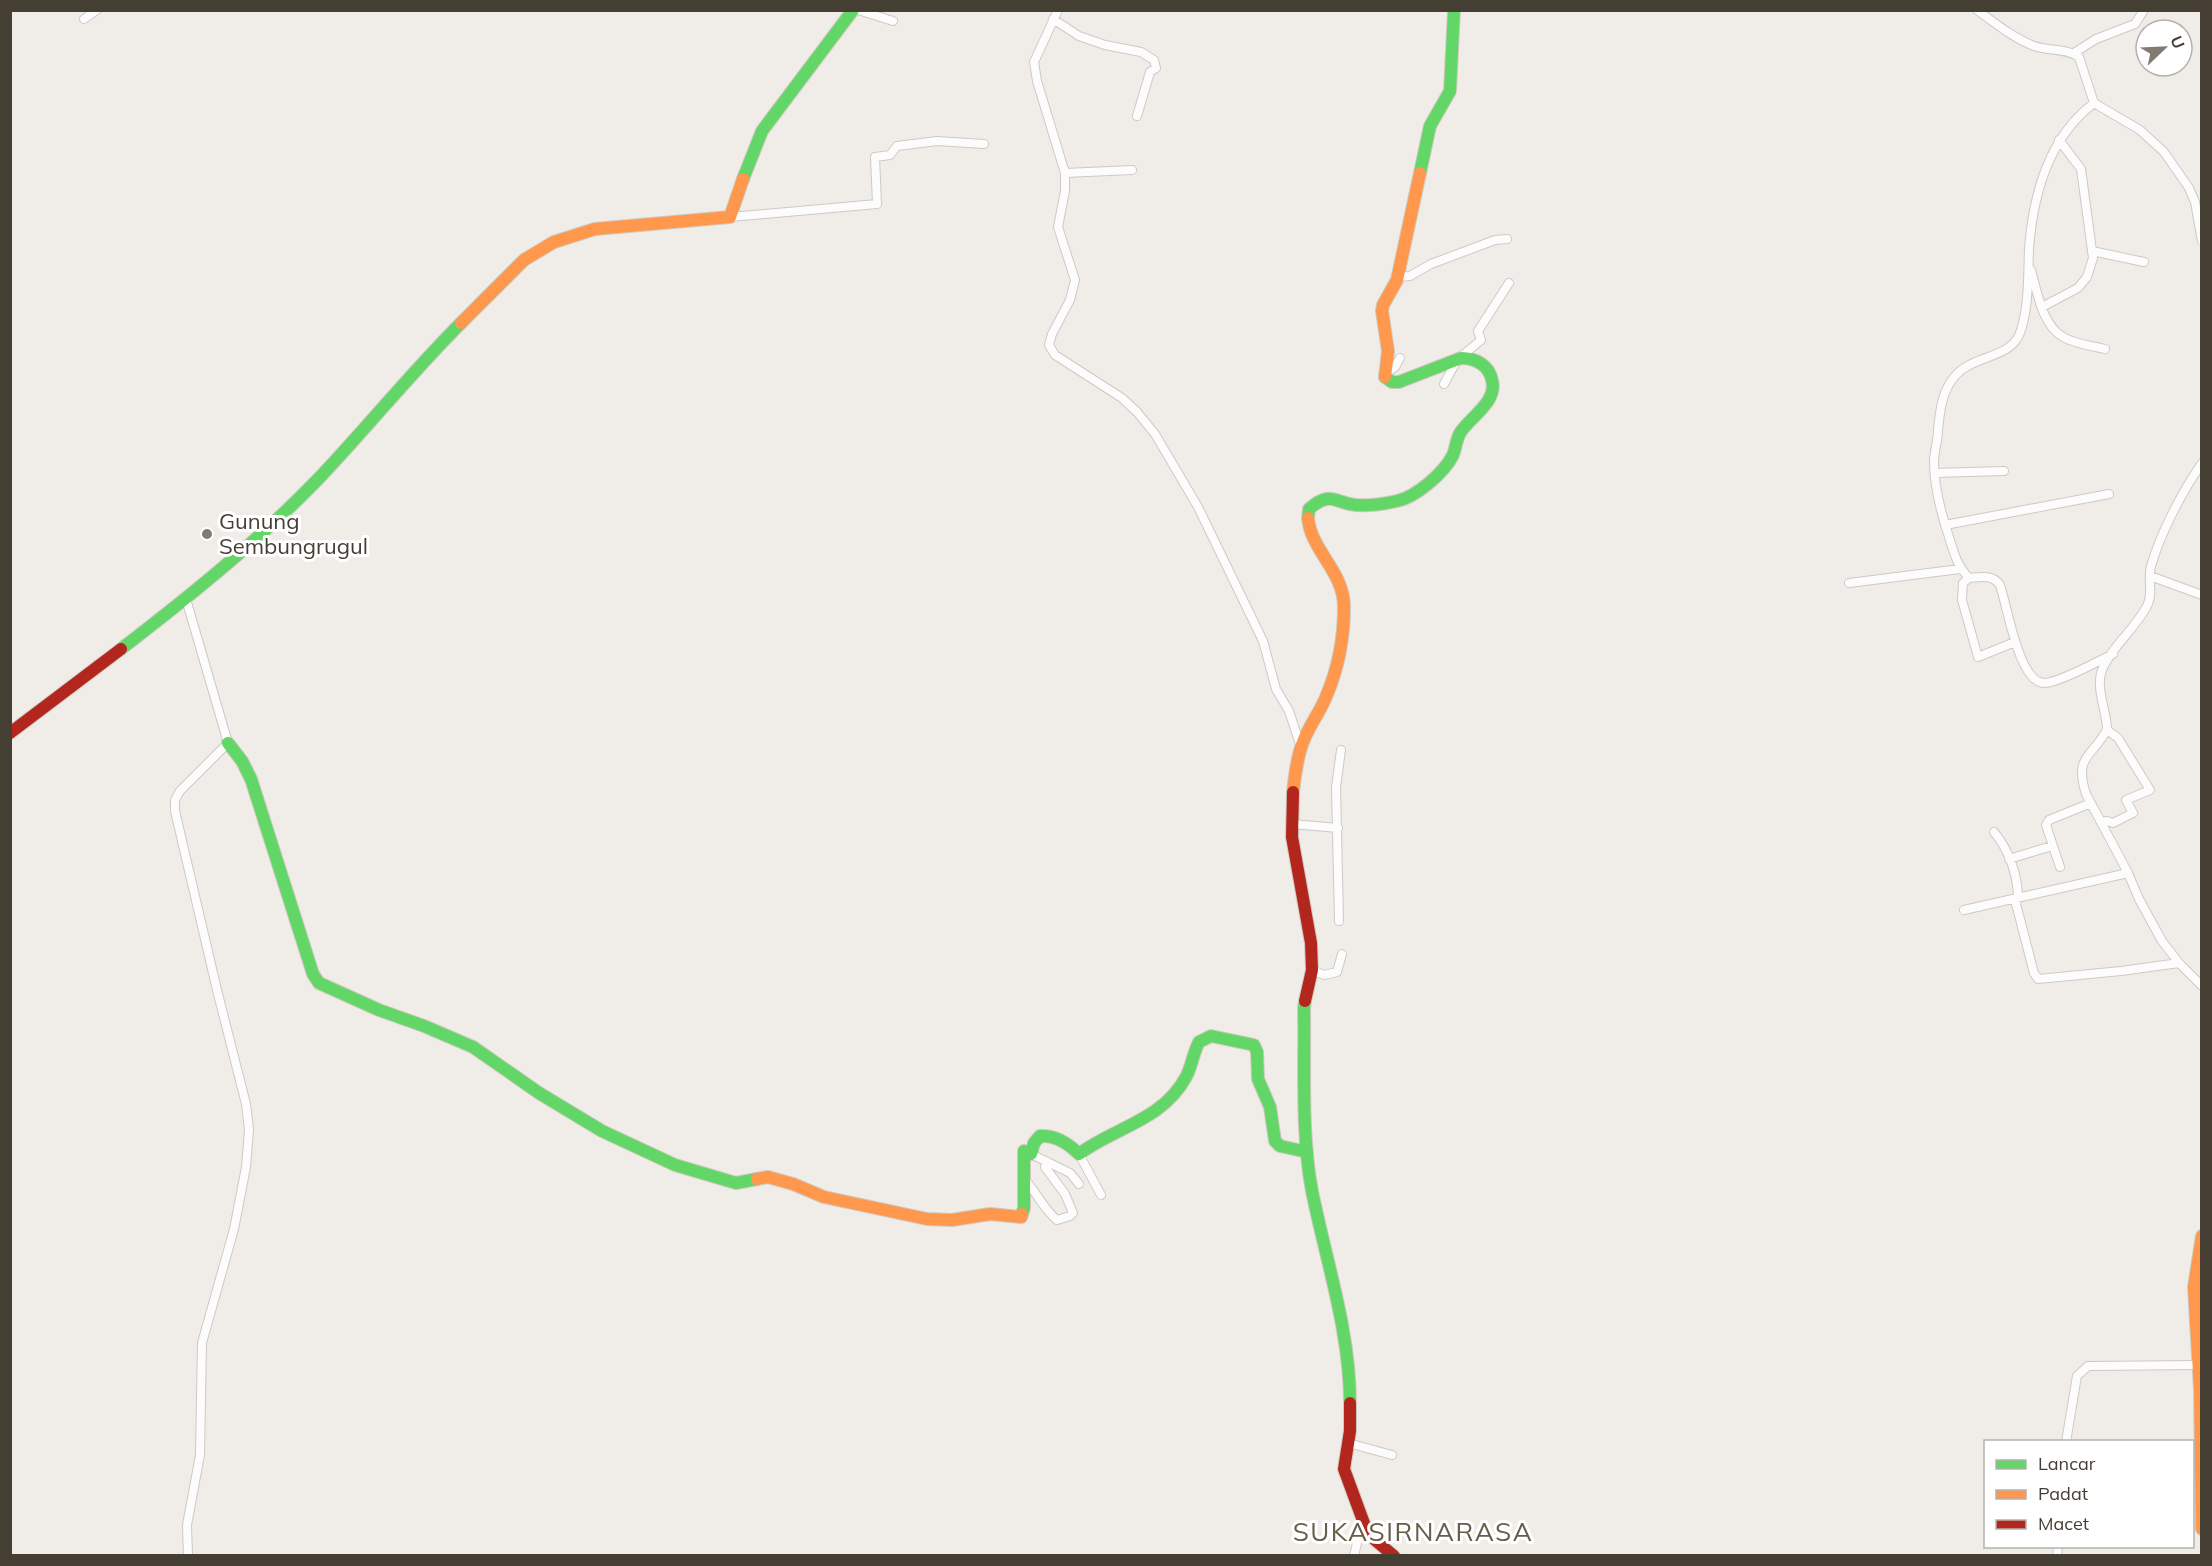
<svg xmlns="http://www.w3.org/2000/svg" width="2212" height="1566" viewBox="0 0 2212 1566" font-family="Mulish,sans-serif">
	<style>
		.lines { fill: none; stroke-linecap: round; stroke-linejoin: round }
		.street-casing { stroke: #cdcac5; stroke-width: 10 }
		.fast-casing { stroke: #cfcabe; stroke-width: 14 }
		.slow-casing { stroke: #cfcabe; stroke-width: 14 }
		.jam-casing { stroke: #cfcabe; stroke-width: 14 }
		.street { stroke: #fdfcfc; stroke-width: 8 }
		.fast { stroke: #63d668; stroke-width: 12 }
		.slow { stroke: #ff974d; stroke-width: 12 }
		.jam { stroke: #b3261e; stroke-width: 12 }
		.poi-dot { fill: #817b72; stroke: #fff; stroke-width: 2 }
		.labels { text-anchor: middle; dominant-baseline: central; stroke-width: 6; stroke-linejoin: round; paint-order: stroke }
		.poi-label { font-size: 22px; fill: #453e33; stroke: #fff; text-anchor: start }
		.quarter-label { font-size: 26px; letter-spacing: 1.5px; fill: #685c4a; stroke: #fff }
	</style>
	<rect width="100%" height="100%" fill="#f0ede8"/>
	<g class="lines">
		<defs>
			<path id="street" d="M858,10L893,21
				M1058,10L1034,62L1037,81L1065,173V191L1058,227L1075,280L1070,300L1052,334L1049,345L1055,355L1122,398L1137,412L1155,434L1198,507L1263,641L1276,689L1289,711L1301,747
				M1977,10C1995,23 2013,38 2034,46C2048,51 2067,48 2079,57L2094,103L2140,130L2164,152L2189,188L2195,202L2202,241
				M84,19L97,10
				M1053,19L1079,36L1105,45L1141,52L1154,60L1156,68L1150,72L1137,116
				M2074,53L2096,39L2135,24L2144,10
				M2094,103C2049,137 2033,195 2029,249C2028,275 2029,305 2021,330C2013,359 1975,354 1956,375C1942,390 1940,410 1938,430C1938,441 1934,451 1934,462C1934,487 1941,513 1949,537C1954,553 1957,566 1969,578C1981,577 1992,574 2000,585C2007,605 2019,683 2044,683C2059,683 2098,661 2113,654
				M1065,173L1132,170
				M730,217L877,204L875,157L890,155L897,146L937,141L984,144
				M2092,251L2144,262
				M2031,270C2037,291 2042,325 2063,337C2075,344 2092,346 2105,349
				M1398,277L1410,276L1431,264L1495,240L1507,239
				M2042,307L2078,288L2087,277L2093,258L2081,169L2059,140
				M1385,374L1395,367L1400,358
				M1444,384L1457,360L1481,340L1478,331L1509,283
				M2202,463C2182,492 2161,532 2151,566C2147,580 2154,593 2147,606C2135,629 2112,646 2102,670C2095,688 2107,711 2107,730C2091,758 2074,756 2086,794L2128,873L2139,899L2162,941L2179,963L2202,986
				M1935,473L2004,471
				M1945,525L2109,494
				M2150,576L2202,595
				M1969,578L1963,583L1962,600L1978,657L2015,642
				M1849,583L1960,569
				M186,599L228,743L180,791L175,800V811L217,990L246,1104L249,1130L246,1167L234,1229L202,1343L200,1455L187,1525L188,1556
				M2102,822L2107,821L2113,823L2133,813L2126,800L2150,790L2118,738L2107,730
				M1292,824L1338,828
				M1994,832C2009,850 2018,875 2018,899
				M2009,859L2052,846
				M2060,867L2046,825L2049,820L2091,803
				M2015,900L2034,973L2038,979L2121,971L2179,963
				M1964,910L2128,873
				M1339,921L1336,787L1341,750
				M1312,970L1324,975L1337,972L1342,954
				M1031,1154L1070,1173L1079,1184
				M1079,1154L1101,1195
				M1022,1177C1036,1190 1043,1209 1057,1220L1070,1216L1073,1213L1065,1194L1045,1167L1048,1162
				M2066,1442L2077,1376L2088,1366L2198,1365
				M1348,1443L1392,1455
				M1354,1556L1357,1543L1365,1526
				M2057,1556L2058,1546"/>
			<path id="fast" d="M1420,173L1430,126L1450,91L1454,10
				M743,179L762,131L853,10
				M1308,518L1309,509C1331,490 1334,503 1356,505C1369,506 1384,504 1397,501C1416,497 1444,473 1453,455C1456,448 1456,440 1460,433C1470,417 1498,402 1492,380C1489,365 1475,358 1461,358L1399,382H1392L1385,377
				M121,649C190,596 262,538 322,475C369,425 412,372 461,323
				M228,743L242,761L251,779L313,974L319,983L379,1010L424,1026L473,1047L539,1093L602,1131L675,1165L736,1183L757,1179
				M1305,1001L1304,1008C1305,1067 1301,1134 1312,1191C1326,1261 1350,1331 1350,1403
				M1022,1214L1024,1208V1151L1031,1154L1034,1143L1040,1136C1056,1135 1068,1143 1079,1154C1115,1127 1162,1121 1186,1077C1192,1066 1193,1053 1199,1042L1211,1036L1254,1045L1257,1052L1258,1079L1270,1107L1275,1141L1280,1146L1307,1152"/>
			<path id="slow" d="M461,323L524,260L554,242L595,229L730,217L743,179
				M1385,377L1388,351L1382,311L1383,305L1397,280L1420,173
				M1293,792C1295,775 1297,757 1303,742C1309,726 1320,712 1326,697C1338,669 1344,637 1344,607C1344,571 1311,551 1308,518
				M757,1179L768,1177L793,1184L824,1197L927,1219L952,1220L990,1214L1021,1217L1022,1214
				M2202,1236L2194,1287L2200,1390L2202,1529"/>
			<path id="jam" d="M10,733L121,649
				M1293,792L1292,837L1311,943L1312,970L1305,1001
				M1350,1403V1431L1344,1469L1365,1526L1375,1540L1394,1556"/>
		</defs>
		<!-- street casing -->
		<use href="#street" class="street-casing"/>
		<!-- fast casing -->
		<use href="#fast" class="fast-casing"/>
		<!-- slow casing -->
		<use href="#slow" class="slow-casing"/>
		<!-- jam casing -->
		<use href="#jam" class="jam-casing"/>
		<!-- street -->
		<use href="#street" class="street"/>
		<!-- fast -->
		<use href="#fast" class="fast"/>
		<!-- slow -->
		<use href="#slow" class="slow"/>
		<!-- jam -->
		<use href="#jam" class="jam"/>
	</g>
	<!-- markers -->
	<circle class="poi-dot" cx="207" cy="534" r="6"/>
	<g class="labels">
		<!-- poi labels -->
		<g class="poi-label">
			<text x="219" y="521">Gunung<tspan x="219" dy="25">Sembungrugul</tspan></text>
		</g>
		<!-- quarter labels -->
		<g class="quarter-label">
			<text x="1413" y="1531">SUKASIRNARASA</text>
		</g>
	</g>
	<!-- border -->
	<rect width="2212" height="1566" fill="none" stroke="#453e33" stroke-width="24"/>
	<!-- legend -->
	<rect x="1984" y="1440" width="210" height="108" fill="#ffffff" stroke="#b5b2ad" stroke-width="1.5"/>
	<rect x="1996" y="1460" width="30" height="9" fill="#63d668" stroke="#b5b2ad" stroke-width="1.5"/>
	<text x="2038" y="1470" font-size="18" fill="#453e33">Lancar</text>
	<rect x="1996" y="1490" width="30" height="9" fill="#ff974d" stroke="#b5b2ad" stroke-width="1.5"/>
	<text x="2038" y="1500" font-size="18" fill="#453e33">Padat</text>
	<rect x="1996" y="1520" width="30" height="9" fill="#b3261e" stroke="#b5b2ad" stroke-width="1.5"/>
	<text x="2038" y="1530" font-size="18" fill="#453e33">Macet</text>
	<!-- north arrow -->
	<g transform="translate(2164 48) rotate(67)"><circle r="28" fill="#ffffff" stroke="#b5b2ad" stroke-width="1.5"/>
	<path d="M0-4.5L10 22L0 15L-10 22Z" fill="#817b72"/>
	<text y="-9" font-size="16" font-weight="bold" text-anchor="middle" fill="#453e33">U</text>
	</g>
</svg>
